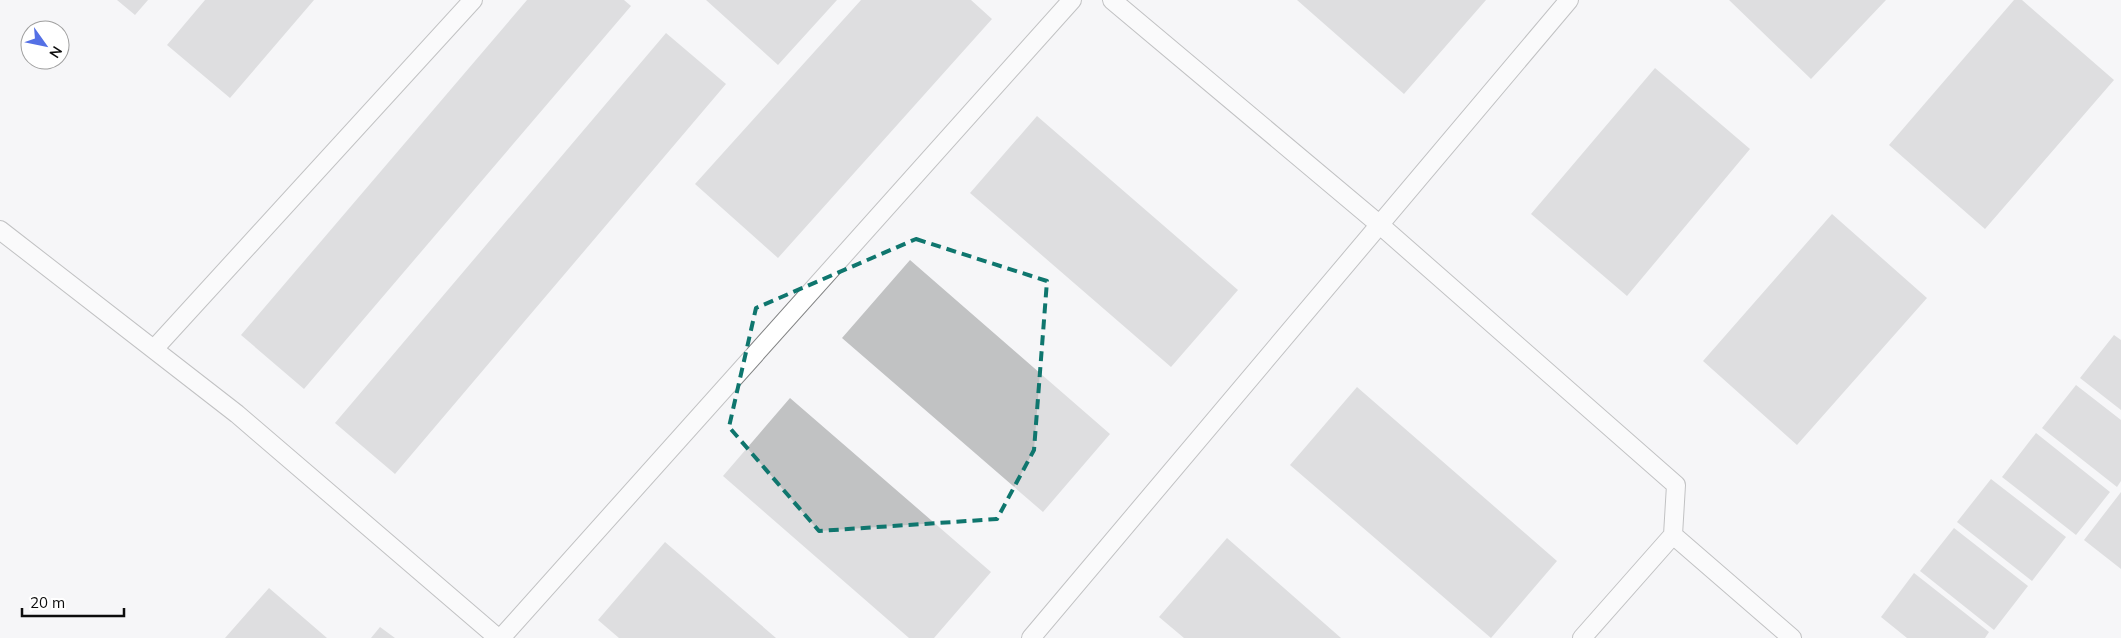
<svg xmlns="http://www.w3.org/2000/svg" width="2121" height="638" viewBox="0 0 2121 638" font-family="Mulish,sans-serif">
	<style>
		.building { fill: #c1c2c3 }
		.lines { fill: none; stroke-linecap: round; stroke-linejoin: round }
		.service-casing { stroke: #828384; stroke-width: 20 }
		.service { stroke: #fff; stroke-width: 18 }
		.marked { fill: none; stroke: #0f766e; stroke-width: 4; stroke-dasharray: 10 6; stroke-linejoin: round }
	</style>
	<rect width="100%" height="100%" fill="#f6f6f8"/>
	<!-- building -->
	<path class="building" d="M117,0H148L135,15Z
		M205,0H314L230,98L167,45Z
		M527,0H624L631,6L304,389L241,335Z
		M706,0H837L778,65Z
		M861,0H971L992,19L778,258L695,184Z
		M1297,0H1486L1404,94Z
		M1729,0H1886L1811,79Z
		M2014,0H2022L2114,80L1985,229L1889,145Z
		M666,33L726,84L395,474L335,423Z
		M1655,68L1750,149L1627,296L1531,214Z
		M1037,116L1238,290L1171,367L970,193Z
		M1832,214L1927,298L1797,445L1703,361Z
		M910,260L1110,434L1043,512L842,338Z
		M2114,335L2121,340V410L2080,378Z
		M2076,385L2121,420V481L2117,487L2042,428Z
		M1357,387L1557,561L1491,638L1290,465Z
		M790,398L991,572L934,638H909L723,476Z
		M2036,433L2110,492L2076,535L2002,477Z
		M1991,479L2066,537L2032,581L1957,522Z
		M2121,492V569L2084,540Z
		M1954,528L2028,586L1994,630L1920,571Z
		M1227,538L1341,638H1184L1159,617Z
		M665,542L776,638H619L598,620Z
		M1914,573L1989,632L1985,638H1907L1881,617Z
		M269,588L327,638H225Z
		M380,627L395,638H371Z"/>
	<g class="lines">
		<defs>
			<path id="service" d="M1112,0L1380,225L1676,485L1673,535L1582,638
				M0,230L237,414L498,638
				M154,349L473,0
				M1673,535L1792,638
				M501,638L1072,0
				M1031,638L1569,0"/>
		</defs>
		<!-- service casing -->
		<use href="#service" class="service-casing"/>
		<!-- service -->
		<use href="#service" class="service"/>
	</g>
	<!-- marked area -->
	<path d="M0 0H2121V638H0ZM916,239L1047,281L1034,450L997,519L819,531L729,427L756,308Z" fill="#f6f6f8" fill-opacity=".55" fill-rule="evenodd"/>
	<path class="marked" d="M916,239L1047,281L1034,450L997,519L819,531L729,427L756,308Z"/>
	<!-- north arrow -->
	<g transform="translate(45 45) rotate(123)"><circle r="24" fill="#ffffff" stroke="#9e9e9e"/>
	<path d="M0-4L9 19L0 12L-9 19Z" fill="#5470e5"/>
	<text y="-8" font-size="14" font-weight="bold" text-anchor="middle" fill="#0c0c0c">N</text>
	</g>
	<!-- scale -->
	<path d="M22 608v8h102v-8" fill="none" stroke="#0c0c0c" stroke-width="2.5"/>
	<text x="30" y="608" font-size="15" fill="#0c0c0c" stroke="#ffffff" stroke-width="4" paint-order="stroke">20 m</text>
</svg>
